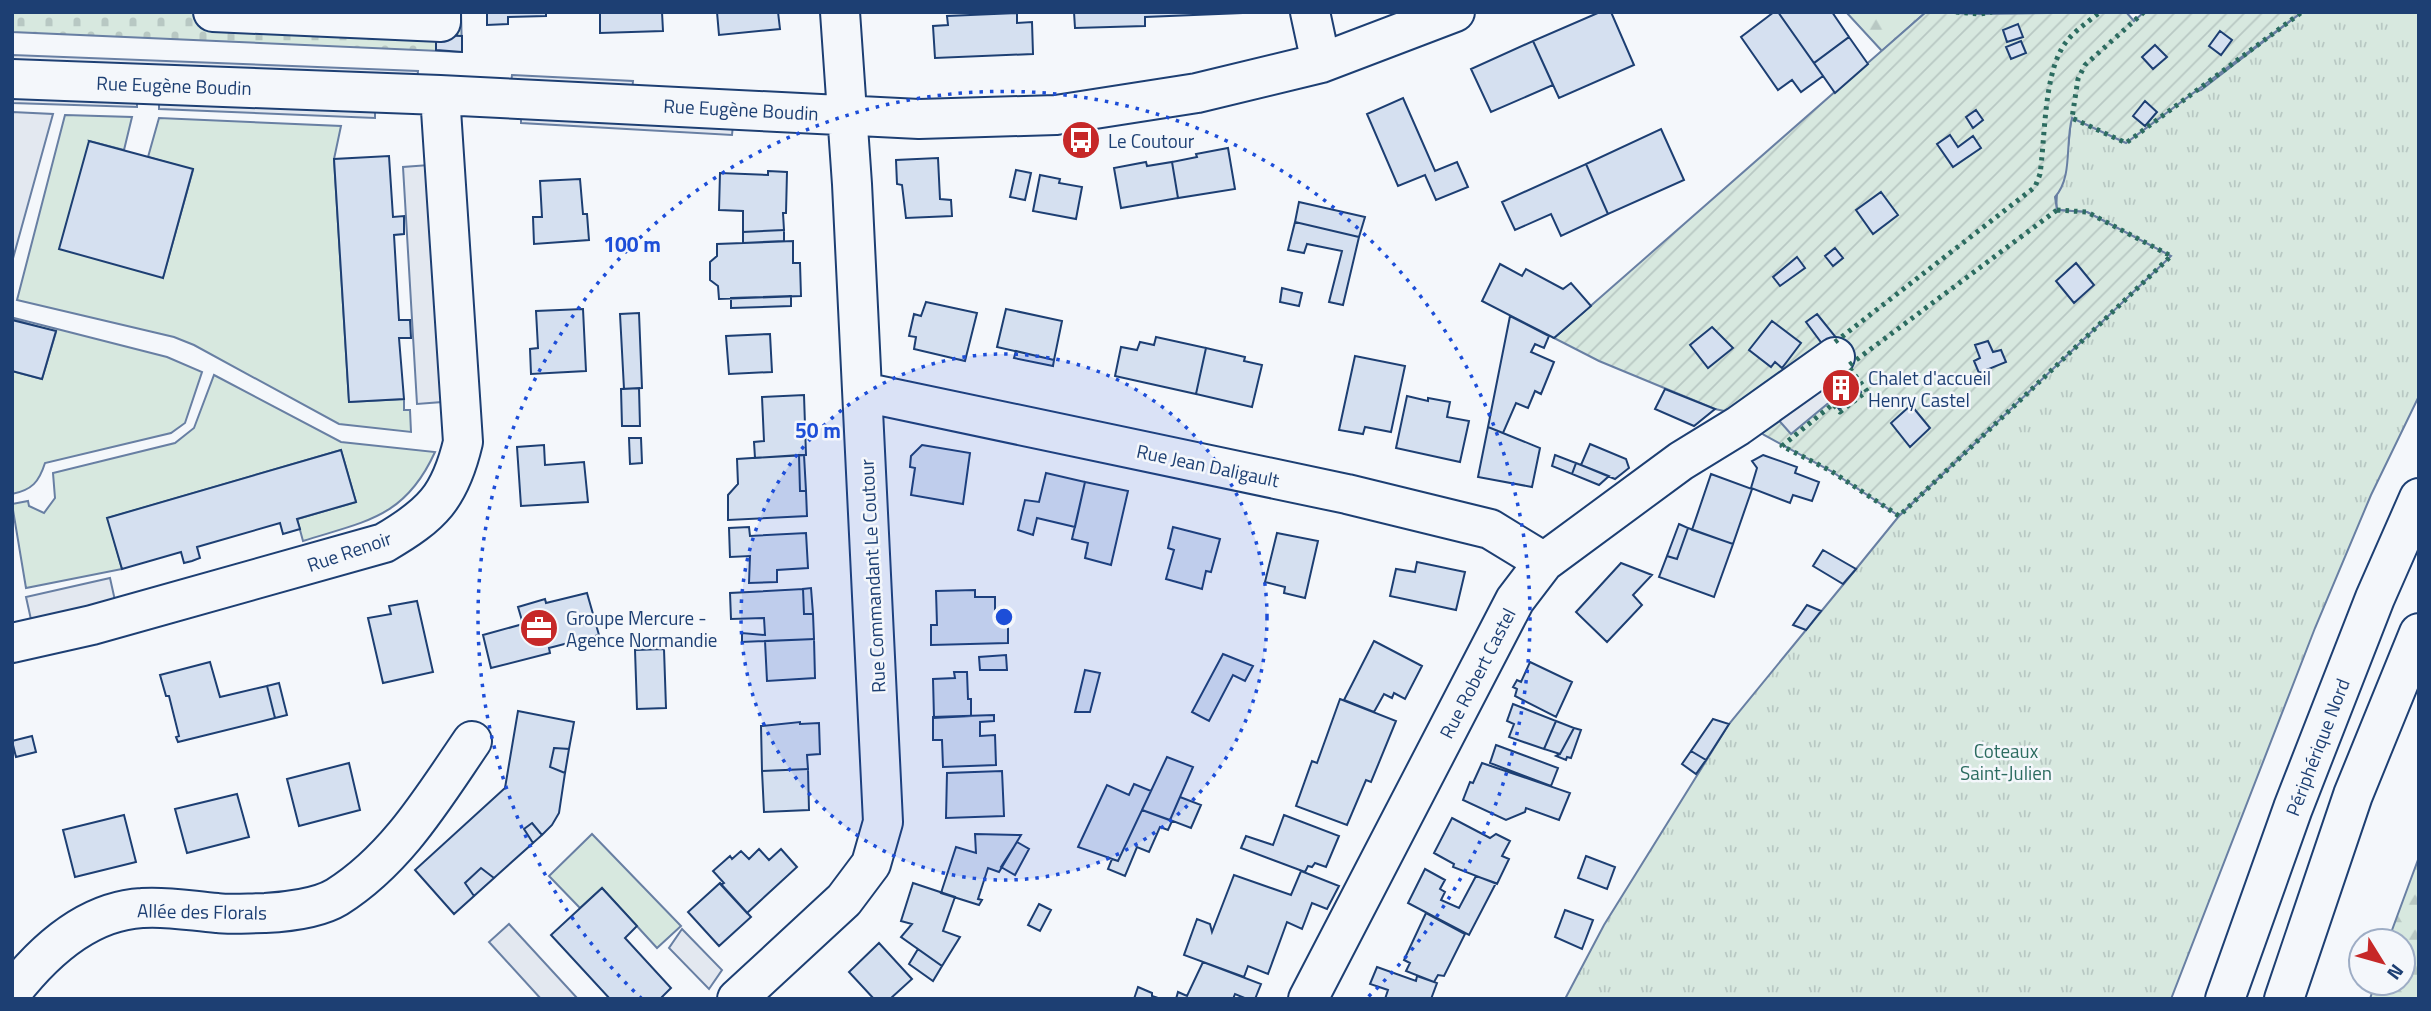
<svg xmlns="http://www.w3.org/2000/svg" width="2431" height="1011" viewBox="0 0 2431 1011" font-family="'Titillium Web',sans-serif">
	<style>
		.grass { fill: #d7e8df; stroke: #687fa3; stroke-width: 2 }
		.forest { fill: url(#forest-firs); stroke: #687fa3; stroke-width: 2 }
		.cemetery { fill: url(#cemetery-stones); stroke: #687fa3; stroke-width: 2 }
		.park { fill: url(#park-tufts); stroke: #687fa3; stroke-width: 2 }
		.garden { fill: url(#garden-furrows); stroke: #687fa3; stroke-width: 2 }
		.parking { fill: #e3e8f0; stroke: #687fa3; stroke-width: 2 }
		.building { fill: #d5e0f0; stroke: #1d3f73; stroke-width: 2 }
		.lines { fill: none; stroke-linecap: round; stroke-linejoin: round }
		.minor-casing { stroke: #1d3f73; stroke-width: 42 }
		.highway-casing { stroke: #1d3f73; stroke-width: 42 }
		.minor { stroke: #f4f7fb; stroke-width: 38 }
		.highway { stroke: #f4f7fb; stroke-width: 38 }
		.hedge { stroke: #2c6c60; stroke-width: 5; stroke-dasharray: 3.5 5; stroke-linecap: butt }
		.ring { fill: none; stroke: #1d4ed8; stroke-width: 3.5; stroke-dasharray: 3.5 7 }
		.labels { text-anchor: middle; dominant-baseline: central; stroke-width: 5; stroke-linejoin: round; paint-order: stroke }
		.street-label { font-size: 19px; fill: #1d3f73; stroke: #f4f7fb }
		.poi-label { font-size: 19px; fill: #1d3f73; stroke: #f4f7fb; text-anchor: start }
		.park-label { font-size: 19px; fill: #2c6c60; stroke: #f4f7fb }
		.centre { fill: #1d4ed8; stroke: #f4f7fb; stroke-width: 3.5 }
		.ring-label { font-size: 21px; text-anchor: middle; font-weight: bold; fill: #1d4ed8; stroke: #f4f7fb; stroke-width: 5; stroke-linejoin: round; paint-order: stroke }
	</style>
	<defs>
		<pattern id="forest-firs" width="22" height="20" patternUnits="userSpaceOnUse" patternTransform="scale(1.75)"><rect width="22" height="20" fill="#d7e8df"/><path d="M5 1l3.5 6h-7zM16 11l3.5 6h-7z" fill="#b8c8c3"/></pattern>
		<pattern id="cemetery-stones" width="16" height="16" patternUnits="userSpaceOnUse" patternTransform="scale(1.75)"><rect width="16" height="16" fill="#d7e8df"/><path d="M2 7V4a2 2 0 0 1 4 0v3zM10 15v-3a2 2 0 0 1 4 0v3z" fill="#b8c8c3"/></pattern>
		<pattern id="park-tufts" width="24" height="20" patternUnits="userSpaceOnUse" patternTransform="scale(1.75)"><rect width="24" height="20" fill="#d7e8df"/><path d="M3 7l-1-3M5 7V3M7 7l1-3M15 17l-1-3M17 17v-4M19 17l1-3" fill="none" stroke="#b8c8c3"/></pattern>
		<pattern id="garden-furrows" width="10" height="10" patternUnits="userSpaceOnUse" patternTransform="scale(1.75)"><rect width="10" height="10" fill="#d7e8df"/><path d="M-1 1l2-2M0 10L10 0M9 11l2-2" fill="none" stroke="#b8c8c3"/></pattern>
	</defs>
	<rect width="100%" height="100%" fill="#f4f7fb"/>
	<!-- grass -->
	<path class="grass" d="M65,115L132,117L124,150L89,141L163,277L193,170L148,157L159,118L341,126L334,159L349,402L404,399V410H410L411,432L339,424L194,345L174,337L17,300Z
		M14,318L167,357L202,372L185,423L171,433L45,463C39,482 32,490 12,494V371L42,379L56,332L14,320Z
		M214,375L341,442L435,452C405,518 366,521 303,541L297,519L356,502L341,450L108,518L122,569L26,588L12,504L28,501L29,506L44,513L55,498L53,473L175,443L194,428Z
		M592,834L681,926L657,948L602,888L580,908L549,876Z"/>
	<!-- forest -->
	<path class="forest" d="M1846,12H1926L1882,51Z
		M2419,857V999H2370L2375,983H2403V941H2388Z"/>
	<!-- cemetery -->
	<path class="cemetery" d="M12,12H461L462,52L12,32Z"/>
	<!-- park -->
	<path class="park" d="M2302,12H2419V396L2371,495L2315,628L2171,999H1565L1604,925L1729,724L1856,569L1899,516L2170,256L2087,212L2057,210C2054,188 2065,169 2068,147C2070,137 2069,128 2072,118L2201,90Z"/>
	<!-- garden -->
	<path class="garden" d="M1926,12L1980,14L2126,12L2134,21L2144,12H2302L2126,143L2072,118C2065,143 2073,177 2055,197L2057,210L2087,212L2171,256L1899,516L1831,471L1764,435L1738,414L1715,409L1599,361L1554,338Z"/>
	<!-- parking -->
	<path class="parking" d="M12,55L418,71L417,81L12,65Z
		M512,75L633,81L632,91L511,84Z
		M12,93L137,97V107L12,103Z
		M159,99L375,108V118L159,109Z
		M12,112L53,114L12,262Z
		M521,113L733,125L732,135L521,123Z
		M429,165L442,402L417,404L403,167Z
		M1817,382L1832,400L1791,434L1775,416Z
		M110,578L116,605L32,624L26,597Z
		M509,924L578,999H541L489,942Z
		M682,929L722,970L709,989L669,948Z"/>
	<!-- building -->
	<path class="building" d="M487,12H546V16L508,17V24L487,25Z
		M600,12H662L663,31L600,33Z
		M717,12H778L780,29L719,35Z
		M1074,12H1242V13L1145,17V26L1075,28Z
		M1600,12H1611L1634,65L1559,98L1533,41Z
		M1774,12H1778L1823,76L1801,92L1792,80L1778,90L1741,37Z
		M1778,12H1832L1849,37L1814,63Z
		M1017,13V23L1032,22L1033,54L935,58L933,26L948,25L947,16Z
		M2018,24L2023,37L2007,42L2003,30Z
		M2220,31L2232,40L2221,55L2209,46Z
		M436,35L462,36V52L436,50Z
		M1849,37L1868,64L1835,93L1814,63Z
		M1533,41L1553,85L1491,112L1471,69Z
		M2021,41L2026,53L2011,59L2006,47Z
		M2155,45L2167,57L2153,69L2142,57Z
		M1403,98L1435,171L1457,162L1468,187L1436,200L1425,175L1398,186L1367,114Z
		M2145,101L2157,112L2145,126L2133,116Z
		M1976,110L1983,120L1973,128L1966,117Z
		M1661,129L1684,180L1608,214L1586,164Z
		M1950,135L1958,147L1973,136L1981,148L1953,167L1937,144Z
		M89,141L193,169L163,278L59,249Z
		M1228,148L1235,189L1178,198L1172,162L1197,157L1196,154Z
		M389,156L393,217L404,216V234L394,235L399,320H410L411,338H399L404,399L349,402L334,159Z
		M938,158L940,199L951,200L952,216L906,218L902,185L897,184L896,160Z
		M1146,162L1147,166L1172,162L1178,198L1121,208L1114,168Z
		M1586,164L1608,214L1561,236L1551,214L1515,230L1502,202Z
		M1016,170L1031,173L1025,200L1010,197Z
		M768,171L787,172L786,213H783L784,230L743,232V211L719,210L720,173L768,175Z
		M1040,175L1060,179L1059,183L1082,187L1076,219L1033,211Z
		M580,179L583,214H587L589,240L534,244L533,217H542L540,181Z
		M1881,192L1898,215L1873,234L1856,210Z
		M1299,202L1365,217L1359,237L1295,222Z
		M1295,222L1359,237L1343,305L1329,302L1342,251L1307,244L1304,253L1288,250Z
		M784,230V241L743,243V232Z
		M793,241V263H800L801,296L719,299L718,286L710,280V262L717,256V244Z
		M1835,248L1843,258L1833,266L1825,256Z
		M1797,257L1805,268L1780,286L1773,277Z
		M2076,263L2094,285L2074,303L2056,281Z
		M1500,264L1522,276L1526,269L1563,289L1571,283L1591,306L1554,338L1482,301Z
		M1282,288L1302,293L1299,306L1280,302Z
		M791,296V306L731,308V298Z
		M926,302L977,313L965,361L914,349L916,337L909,336L914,314L921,316Z
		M583,309L586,371L531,374L530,349L538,348L536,311Z
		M1006,309L1062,321L1054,360L997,347Z
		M639,313L642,388L624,389L620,314Z
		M1817,314L1838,340L1826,349L1806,322Z
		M1510,316L1549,336L1544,348L1535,344L1531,352L1554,362L1541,394L1535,391L1528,408L1516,403L1503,433L1488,427Z
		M12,320L56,331L42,379L12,371Z
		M1772,321L1801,343L1782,368L1775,362L1771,367L1749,350Z
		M1712,327L1733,348L1708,368L1690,345Z
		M770,334L772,372L729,374L726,336Z
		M1156,337L1206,348L1196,394L1115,376L1121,347L1137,350L1140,342L1154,345Z
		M1988,341L1993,352L2001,350L2006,362L1979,373L1974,361L1980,358L1975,345Z
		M1206,348L1245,357L1244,361L1262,365L1252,407L1196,394Z
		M1016,351L1054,360L1053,366L1014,358Z
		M1355,356L1405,366L1391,432L1365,427L1363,434L1339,430Z
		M1843,368L1861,392L1839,409L1821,384Z
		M639,388L640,426H622L621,389Z
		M1665,389L1715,409L1694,426L1655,409Z
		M804,395L806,455L755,458L754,442L764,441L762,397Z
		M1407,396L1428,401V398L1450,402L1447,417L1469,421L1460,462L1396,448Z
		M1911,405L1930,428L1910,447L1891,423Z
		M1488,427L1540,448L1532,487L1478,477Z
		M629,438H641L642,463L630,464Z
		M1590,444L1626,459L1629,468L1615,479L1581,465Z
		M544,445L545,465L584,462L588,502L521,506L517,447Z
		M922,445L970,453L963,504L911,495L915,468L910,467L911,456Z
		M341,450L356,502L297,519L300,529L283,534L280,523L197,547L200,558L192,561L184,563L181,552L122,569L107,518Z
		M799,455H804L806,491H800Z
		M799,455L800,491H806L807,516L728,520V495L738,484L737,459Z
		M1555,455L1576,463L1572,474L1552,466Z
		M1763,455L1797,467L1795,473L1819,482L1812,501L1793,495L1790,503L1751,488L1757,468L1752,461Z
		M1576,463L1581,465L1609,476L1599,485L1572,474Z
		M1046,473L1085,482L1075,527L1037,518L1033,535L1018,530L1025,500L1039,502Z
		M1711,474L1752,489L1733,544L1692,530Z
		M1085,482L1128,491L1111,565L1085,558L1088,543L1072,539Z
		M1679,524L1688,528L1677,559L1667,556Z
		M749,527L750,536L806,533L808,568L777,570V582L749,583L750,556L730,557L729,528Z
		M1173,527L1220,539L1211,572L1206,571L1202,589L1166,579L1174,550L1168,548Z
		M1688,528L1733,544L1714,597L1659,577L1667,556L1677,559Z
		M1277,533L1318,541L1305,598L1284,593L1285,587L1265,582Z
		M1823,550L1856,569L1843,584L1813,566Z
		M1417,562L1465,572L1456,610L1390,596L1396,569L1415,572Z
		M1621,563L1652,575L1633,595L1642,605L1607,642L1576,612Z
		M811,588L813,614H804L803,589Z
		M803,589L804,614H813L814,639L742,642V633L765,635L764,618L731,619L730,593Z
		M975,590V597H995V620H1008V643L931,645V625H937L936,591Z
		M587,593L599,635L549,648L550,653L491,668L483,635L523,624L518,607L545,599L546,603Z
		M417,601L433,672L383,683L368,618L391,614L389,606Z
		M1807,605L1821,611L1806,630L1793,625Z
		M814,639L815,678L767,681L765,641Z
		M1374,641L1422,666L1405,699L1394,693L1392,698L1384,694L1374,712L1344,700Z
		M664,649L666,708L637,709L635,650Z
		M1223,654L1253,666L1245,681L1233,675L1209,721L1192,712Z
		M1006,655L1007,670H980L979,657Z
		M210,662L220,697L267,686L275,718L178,742L176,737L179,736L169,696H166L160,675Z
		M1530,662L1572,682L1556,717L1515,696L1517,689L1513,687L1517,680L1521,682Z
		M1085,670L1100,673L1090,712H1075Z
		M954,672H967L968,699H971V716L934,718L933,679L955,678Z
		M279,683L287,715L275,718L267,686Z
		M1340,699L1396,721L1371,782L1366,780L1347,825L1296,806L1312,761L1317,763Z
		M1513,704L1556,721L1544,749L1509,737L1514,724L1507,721Z
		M518,711L574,722L569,749L554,748L550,767L565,773L559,813L552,825L542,835L532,823L524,829L533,843L494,878L481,868L465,883L474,896L454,914L415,870L505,788Z
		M994,715V721L980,722V736L995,735L996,765L943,767L942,740H933V717Z
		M1713,719L1729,724L1706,760L1691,751Z
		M1556,721L1574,728L1560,754L1544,749Z
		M800,722V724L819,723L820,754L807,755L808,769L762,771L761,726Z
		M1574,728L1581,730L1571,758L1567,757L1566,760L1556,756L1560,754Z
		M32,736L36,752L16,757L12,741Z
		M1496,745L1558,768L1551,786L1490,763Z
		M554,748L569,749L565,773L550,767Z
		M1691,751L1706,760L1696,774L1682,764Z
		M1167,757L1193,767L1170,820L1142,810Z
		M349,763L360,810L299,826L287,779Z
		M1482,763L1570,793L1559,820L1526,808L1525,812L1506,820L1463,800L1470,782L1473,783Z
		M808,769L809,810L764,812L762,771Z
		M1002,771L1004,816L946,818L947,773Z
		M1134,784L1151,791L1118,861L1078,847L1107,785L1129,795Z
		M237,794L249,837L187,853L175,809Z
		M1180,797L1201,805L1191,828L1170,820Z
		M1142,810L1172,821L1168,830L1160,827L1149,852L1137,847L1125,876L1108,869L1112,859L1118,861Z
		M124,815L136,862L75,877L63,830Z
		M1284,815L1339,836L1326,867L1315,863L1312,867L1308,866L1305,872L1241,848L1246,836L1273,845Z
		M1452,818L1490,838L1496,834L1510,841L1502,856L1509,859L1497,884L1453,867L1454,864L1434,853Z
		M532,823L542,835L533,843L524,829Z
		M975,834L1021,835L999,872L988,868L978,899L982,900L979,905L941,893L956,847L976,853Z
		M1017,842L1029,849L1015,875L1001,867Z
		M759,849L769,860L781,849L797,867L747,913L721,885L724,883L713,871L730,856L732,859L741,851L749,859Z
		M1586,856L1615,867L1607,889L1578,878Z
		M481,868L494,878L474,896L465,883Z
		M1425,869L1445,880L1440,889L1445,892L1441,900L1459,908L1476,876L1496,883L1469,935L1408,903Z
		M1301,871L1339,886L1327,909L1312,903L1302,929L1287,922L1268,974L1248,966L1244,977L1184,955L1197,919L1210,924L1212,932L1234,875L1291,895Z
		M720,883L751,917L719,946L688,912Z
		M913,883L955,897L943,931L960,937L942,966L901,937L912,924L901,921Z
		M602,888L637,926L625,938L671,988L660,999H610L551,935Z
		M1039,904L1051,910L1040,931L1028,925Z
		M1565,910L1593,920L1582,949L1555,937Z
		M1426,913L1465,934L1444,976L1438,975L1434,982L1406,971L1410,963L1404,960Z
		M879,943L912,979L890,999H874L849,972Z
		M918,949L942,966L933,981L909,964Z
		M1203,962L1261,984L1255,999H1247L1235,994L1233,999H1176L1178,992L1187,996Z
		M1377,967L1416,981L1417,976L1437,983L1431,999H1385L1388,990L1370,984Z
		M1138,987L1152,993V996L1161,999H1134Z"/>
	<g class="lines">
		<defs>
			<path id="minor" d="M213,12L441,22V12
				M1310,12L1321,63
				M12,79L440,95L919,119L1056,115L1197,93L1321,63L1455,12
				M863,392L1347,494L1490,529L1544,562
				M12,643L92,625L384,543C432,515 450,497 463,442L440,95
				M12,992C44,951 87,911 142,908C167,906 192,911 217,913C232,915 249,913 265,913C286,912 319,908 337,897C397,859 433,798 472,741
				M737,999L844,900L871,864L883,822L852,184L840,12
				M1308,999L1515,600L1544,562L1681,461L1738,426L1835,357"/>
			<path id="highway" d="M2225,999L2293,808L2375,598L2419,498
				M2284,999L2353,795L2419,633"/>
		</defs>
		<!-- minor casing -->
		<use href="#minor" class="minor-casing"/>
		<!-- highway casing -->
		<use href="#highway" class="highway-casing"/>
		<!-- minor -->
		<use href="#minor" class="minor"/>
		<!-- highway -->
		<use href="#highway" class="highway"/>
		<!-- hedge -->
		<path class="hedge" d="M1956,12L1980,14L1992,12
			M2144,12L2085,65L2078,79L2072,118L2126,143L2302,12
			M2057,210L2087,212L2171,256L1899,516L1831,471L1782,446L1833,404L1840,412L1867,391L1848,366Z
			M1835,342L2035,187L2040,174C2045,138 2044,81 2061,50C2069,34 2087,23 2100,12"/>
	</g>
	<!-- distance rings -->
	<circle cx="1004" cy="617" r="263" fill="#1d4ed8" fill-opacity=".12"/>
	<g class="ring">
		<circle cx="1004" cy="617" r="263"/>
		<path d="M642 999A526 526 0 1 1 1366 999"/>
	</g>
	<!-- icons -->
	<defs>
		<symbol id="bus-disc" viewBox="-11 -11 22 22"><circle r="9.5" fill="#c62828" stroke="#f4f7fb"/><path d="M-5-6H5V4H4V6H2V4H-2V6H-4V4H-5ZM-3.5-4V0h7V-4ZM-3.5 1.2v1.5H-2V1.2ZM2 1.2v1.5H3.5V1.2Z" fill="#fff"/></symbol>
		<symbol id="building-disc" viewBox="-11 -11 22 22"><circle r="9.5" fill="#c62828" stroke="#f4f7fb"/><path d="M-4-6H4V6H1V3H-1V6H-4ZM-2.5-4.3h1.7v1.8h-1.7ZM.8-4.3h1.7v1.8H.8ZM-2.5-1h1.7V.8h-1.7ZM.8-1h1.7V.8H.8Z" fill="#fff"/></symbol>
		<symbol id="office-disc" viewBox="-11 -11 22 22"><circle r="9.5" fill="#c62828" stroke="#f4f7fb"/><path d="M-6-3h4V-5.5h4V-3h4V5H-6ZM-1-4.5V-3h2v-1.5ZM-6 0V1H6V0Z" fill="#fff"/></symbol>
	</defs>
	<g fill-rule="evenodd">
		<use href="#bus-disc" x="1059" y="118" width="44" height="44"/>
		<use href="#building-disc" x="1819" y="366" width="44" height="44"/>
		<use href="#office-disc" x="517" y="606" width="44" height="44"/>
	</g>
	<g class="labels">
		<!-- street labels -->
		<g class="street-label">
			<text transform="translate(174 85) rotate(2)">Rue Eugène Boudin</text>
			<text transform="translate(741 109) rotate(3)">Rue Eugène Boudin</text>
			<text transform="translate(1208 465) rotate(12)">Rue Jean Daligault</text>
			<text transform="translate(349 551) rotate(-19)">Rue Renoir</text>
			<text transform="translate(872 576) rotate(-93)">Rue Commandant Le Coutour</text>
			<text transform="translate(1477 673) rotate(-63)">Rue Robert Castel</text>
			<text transform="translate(2317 747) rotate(-69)">Périphérique Nord</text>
			<text transform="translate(202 911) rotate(1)">Allée des Florals</text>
		</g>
		<!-- poi labels -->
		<g class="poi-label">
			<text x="1108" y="140">Le Coutour</text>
			<text x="1868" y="377">Chalet d'accueil<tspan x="1868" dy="22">Henry Castel</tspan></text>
			<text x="566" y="617">Groupe Mercure -<tspan x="566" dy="22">Agence Normandie</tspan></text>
		</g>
		<!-- park labels -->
		<g class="park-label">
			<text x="2006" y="750">Coteaux<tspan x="2006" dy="22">Saint-Julien</tspan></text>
		</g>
	</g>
	<circle cx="1004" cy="617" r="10" class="centre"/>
	<g class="ring-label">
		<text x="632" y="252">100 m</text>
		<text x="818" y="438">50 m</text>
	</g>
	<!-- border -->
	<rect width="2431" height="1011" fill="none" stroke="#1d3f73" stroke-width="28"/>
	<!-- north arrow -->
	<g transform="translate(2382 962) rotate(127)"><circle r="33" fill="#f4f7fb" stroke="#9eadc5" stroke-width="2"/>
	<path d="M0-5L12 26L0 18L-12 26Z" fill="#c62828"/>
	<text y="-10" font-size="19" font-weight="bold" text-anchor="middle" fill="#1d3f73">N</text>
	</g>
</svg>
